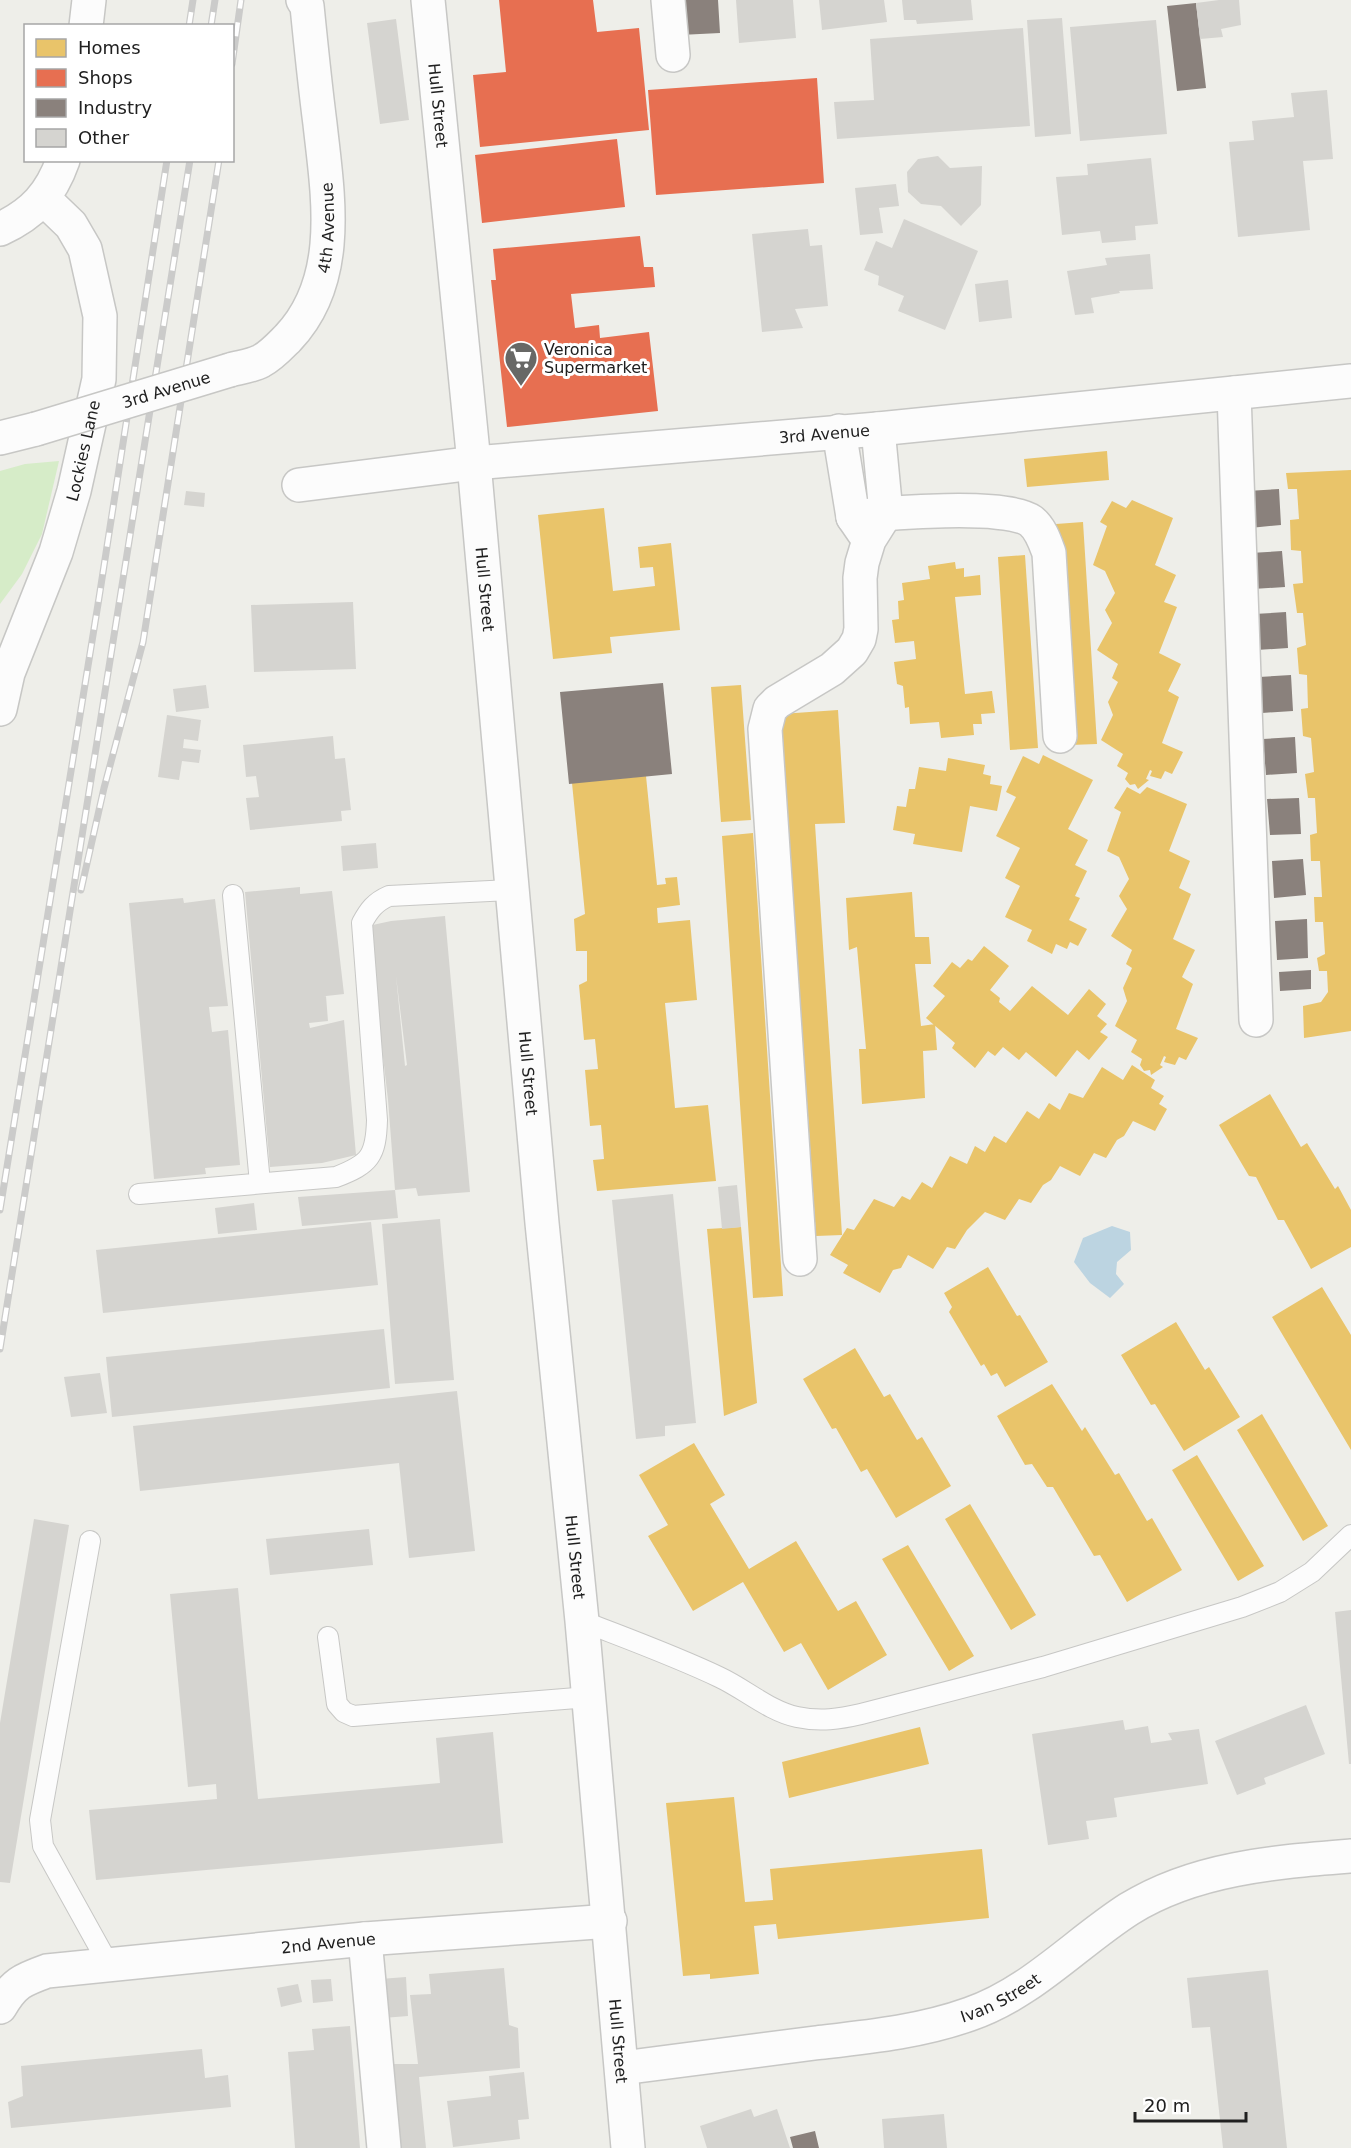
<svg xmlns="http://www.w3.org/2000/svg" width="1351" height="2148" viewBox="0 0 1351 2148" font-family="'DejaVu Sans',sans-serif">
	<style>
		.grass { fill: #d6ecc8 }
		.water { fill: #bcd4e1 }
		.homes { fill: #e9c46a }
		.shops { fill: #e76f51 }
		.industry { fill: #8a817c }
		.building { fill: #d5d4d0; fill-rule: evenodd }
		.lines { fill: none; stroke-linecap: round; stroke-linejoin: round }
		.lane-casing { stroke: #c7c7c5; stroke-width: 22 }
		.street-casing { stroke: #c7c7c5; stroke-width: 36 }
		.lane { stroke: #fcfcfc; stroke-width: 20 }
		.street { stroke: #fcfcfc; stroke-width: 33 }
		.rail-casing { stroke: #cbcbca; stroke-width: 7 }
		.rail { stroke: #fff; stroke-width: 4.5; stroke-dasharray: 14; stroke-linecap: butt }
		.street-bridge-casing { stroke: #c7c7c5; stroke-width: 36; stroke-linecap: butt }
		.street-bridge { stroke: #fcfcfc; stroke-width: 33 }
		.labels { text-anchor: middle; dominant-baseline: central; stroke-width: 6; stroke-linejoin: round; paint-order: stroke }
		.street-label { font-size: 16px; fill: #202020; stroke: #fff }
		.poi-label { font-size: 16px; fill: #202020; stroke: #fff; text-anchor: start }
	</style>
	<rect width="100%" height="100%" fill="#eeeee9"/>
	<!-- grass -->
	<path class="grass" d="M59,461L42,534L22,574L0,604V471L25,464Z"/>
	<!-- water -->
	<path class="water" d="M1112,1226L1130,1232L1131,1250L1117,1262L1116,1274L1124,1284L1110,1298L1090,1283L1074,1262L1083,1238Z"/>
	<!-- homes -->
	<path class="homes" d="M1107,451L1109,480L1027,487L1024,459Z
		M1351,470V1031L1304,1038L1303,1006L1321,1002L1328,992L1327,971H1319L1317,958L1325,954L1323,922H1315L1314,897H1322L1320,861H1311L1310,835L1317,833L1315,798H1308L1305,774L1314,772L1311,738L1303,736L1301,709L1308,708L1307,675L1299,674L1297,648L1306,645L1303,613H1297L1293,584L1303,583L1301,551L1291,550L1290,520L1299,519L1297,489H1288L1286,473Z
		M1132,500L1173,518L1155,565L1176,575L1164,602L1177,607L1159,653L1181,664L1168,691L1179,697L1162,743L1183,752L1172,774L1165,771L1161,779L1150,776L1152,771L1150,770L1146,779L1149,780L1138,789L1135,784L1130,785L1125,779L1128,773L1117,766L1123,754L1101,740L1113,715L1108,702L1118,682L1112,678L1118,664L1097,650L1112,623L1105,610L1115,593L1105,571L1093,565L1107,526L1100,522L1112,501L1126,508Z
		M604,508L613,591L655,586L653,567L640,568L638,547L671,543L680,630L610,637L612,653L553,659L538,515Z
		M1083,522L1097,744L1070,745L1056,524Z
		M1025,555L1038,748L1010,750L998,557Z
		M955,562L956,569L964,568V577L980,575L981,595L955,597L965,694L992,691L995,713L981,714L982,724H973L974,735L941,738L939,722L910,724L909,707L905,708L903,686L897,684L894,662L916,659L914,641L895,643L892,620L899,619L898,601L904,600L902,583L930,579L928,566Z
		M741,685L751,820L721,822L711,687Z
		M838,710L845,823L815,824L842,1235L816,1236L781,714Z
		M1043,755L1093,780L1068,829L1088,840L1075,865L1087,871L1075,896L1080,898L1069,920L1087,929L1078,946L1070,942L1067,949L1056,944L1052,954L1027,941L1032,930L1005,917L1020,886L1005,878L1020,848L996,836L1016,797L1006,792L1023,756L1039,764Z
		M948,758L985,765L983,774L991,776L990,784L1002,786L997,811L970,806L962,852L913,844L915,834L893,830L897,806L906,807L909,789H915L919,767L946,771Z
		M646,776L657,885L666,884L665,878L677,877L680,905L657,908L658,923L690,920L697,1000L665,1003L675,1108L708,1105L716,1181L597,1191L593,1160L604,1159L601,1125L590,1126L585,1070L598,1069L595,1039L584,1040L579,985L587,981V951H576L574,919L585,914L572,783Z
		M1127,787L1140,794L1147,787L1187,804L1169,851L1190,861L1179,888L1191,894L1173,939L1195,950L1182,977L1193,984L1176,1029L1198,1038L1186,1060L1179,1057L1175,1065L1164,1062L1166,1057L1164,1056L1160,1065L1163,1067L1151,1075L1150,1070L1144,1071L1140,1065L1142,1059L1131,1052L1137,1040L1115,1026L1127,1001L1123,988L1132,968L1126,964L1132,950L1111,936L1127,909L1119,896L1129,879L1119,857L1107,851L1121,812L1114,808Z
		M753,833L783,1296L753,1298L722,836Z
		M912,892L915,937H929L931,964H915L921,1026L935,1024L937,1050L923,1051L925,1098L862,1104L859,1049H866L857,947L849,950L846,898Z
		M984,946L1009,966L990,990L1000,998L999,1002L1010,1011L1032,986L1068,1015L1089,989L1106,1004L1097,1016L1107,1024L1100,1032L1108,1037L1089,1060L1077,1050L1056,1077L1026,1052L1019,1060L1003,1047L995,1056L988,1051L975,1068L952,1048L955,1043L926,1018L945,996L933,986L952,962L960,968L968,959L972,961Z
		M1132,1065L1155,1080L1151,1088L1164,1096L1159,1104L1167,1109L1155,1131L1133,1121L1124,1136L1117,1140L1106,1158L1094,1153L1080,1176L1060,1166L1051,1180L1043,1185L1031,1203L1019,1199L1005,1220L985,1212L967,1230L955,1249L947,1247L933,1269L908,1255L901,1268L893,1270L880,1293L843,1273L848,1265L830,1255L847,1228L854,1230L874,1199L894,1207L902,1196L910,1200L922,1182L932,1188L950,1156L967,1164L975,1146L985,1152L994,1136L1006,1143L1027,1111L1039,1119L1049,1103L1060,1110L1069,1093L1083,1098L1102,1067L1123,1080Z
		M1270,1094L1301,1147L1307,1143L1335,1189L1338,1186L1351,1210V1247L1311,1269L1284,1220H1278L1256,1177L1249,1176L1219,1125Z
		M741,1227L757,1403L724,1416L707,1229Z
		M988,1267L1017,1316L1020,1315L1048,1362L1005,1387L997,1373L991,1376L984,1364L981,1366L949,1312L952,1307L944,1293Z
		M1322,1287L1351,1335V1450L1272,1317Z
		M1176,1322L1205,1370L1209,1367L1240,1417L1184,1451L1155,1404L1151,1405L1121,1355Z
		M855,1348L884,1397L890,1394L917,1440L922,1437L951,1486L896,1518L867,1469L861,1472L836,1428L832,1429L803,1379Z
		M1052,1384L1082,1431L1085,1427L1115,1475L1119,1473L1147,1521L1152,1518L1182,1570L1127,1602L1100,1555L1094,1556L1053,1487H1047L1032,1464L1025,1465L997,1416Z
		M1262,1414L1328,1526L1303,1541L1237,1430Z
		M694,1443L725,1495L710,1504L749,1569L796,1541L838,1611L856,1601L887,1655L828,1690L801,1643L784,1652L743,1582L693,1611L648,1536L668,1525L639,1475Z
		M1197,1455L1264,1566L1238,1581L1172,1470Z
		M970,1504L1036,1615L1011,1630L945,1519Z
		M908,1545L974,1656L949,1671L882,1559Z
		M920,1727L929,1764L789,1798L782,1762Z
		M734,1797L745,1902L773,1900L770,1869L982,1849L989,1918L778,1939L776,1924L754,1926L759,1974L710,1979V1974L683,1976L666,1803Z"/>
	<!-- shops -->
	<path class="shops" d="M499,0H593L597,32L639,28L649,130L480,147L473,75L506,72Z
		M817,78L824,183L656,195L648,90Z
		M617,139L625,207L482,223L475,155Z
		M640,236L644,267H653L655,287L571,294L575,328L599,325L600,338L649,332L658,411L507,427L491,280H496L493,249Z"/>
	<!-- industry -->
	<path class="industry" d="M678,0H718L720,33L680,35Z
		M1196,3L1206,88L1177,91L1167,6Z
		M1279,489L1281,525L1250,528L1247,491Z
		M1282,551L1285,587L1253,589L1250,553Z
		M1286,612L1288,648L1256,650L1254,614Z
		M1291,675L1293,711L1262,713L1259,677Z
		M663,683L672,774L569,784L560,692Z
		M1295,737L1297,773L1266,775L1263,739Z
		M1299,798L1301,834L1270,835L1267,799Z
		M1303,859L1306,895L1274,898L1272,861Z
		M1307,919L1308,958L1277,960L1275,921Z
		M1311,970V989L1280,991L1279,972Z
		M815,2131L819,2148H793L790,2137Z"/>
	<!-- building -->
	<path class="building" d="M736,0H793L796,38L739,43Z
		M819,0H884L887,22L822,30Z
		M902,0H971L973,20L917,24L916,20H904Z
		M1219,0H1239L1241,25L1221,29L1223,37L1200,39L1196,3Z
		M1062,18L1071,134L1035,137L1027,20Z
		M396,19L409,120L380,124L367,23Z
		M1156,20L1167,134L1080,141L1070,27Z
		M1023,28L1030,126L837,139L834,102L874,100L870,39Z
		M1327,90L1333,159L1303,161L1310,230L1238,237L1229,142L1254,140L1252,121L1294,117L1291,93Z
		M938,156L950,168L982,166L981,205L961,226L941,206L921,204L908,192L907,172L918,159Z
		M1151,158L1158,224L1135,226L1136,240L1102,243L1100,231L1062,235L1056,177L1088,175L1087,164Z
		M896,184L899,206L879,208L883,233L860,235L855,188Z
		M904,219L978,251L945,330L898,311L904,296L878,285L879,276L864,270L876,241L892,248Z
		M808,229L810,246L822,245L828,306L795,309L803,328L762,332L752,234Z
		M1150,254L1153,289L1119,291L1120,293L1091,298L1094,313L1075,315L1067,271L1107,265L1105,258Z
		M1008,280L1012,318L979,322L975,284Z
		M186,491L205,493L204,507L184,505Z
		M353,602L356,669L254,672L251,605Z
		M206,685L209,708L176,712L173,689Z
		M167,715L201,720L198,741L184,739L183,748L201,750L199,763L182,761L179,780L158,777Z
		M333,736L335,759L345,758L351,810L341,811L342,821L250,830L246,798L259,797L256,776L246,777L243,745Z
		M376,843L378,868L343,871L341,846Z
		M300,887V894L332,891L344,994L317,997L326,996L328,1021L309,1023L310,1028L344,1020L356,1155L322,1163L270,1167L245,892Z
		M183,898L184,903L215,899L228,1006L209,1007L212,1032L228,1030L240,1165L205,1168L206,1174L154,1179L129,903Z
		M445,916L470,1192L418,1196L416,1188L395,1190L398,1218L302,1226L298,1197L395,1190L388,1100L368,926L391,921ZM396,976L407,1065L405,1066Z
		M737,1185L741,1227L722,1229L718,1187Z
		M673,1194L696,1423L665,1426V1436L636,1439L612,1200Z
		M254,1203L257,1230L218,1234L215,1208Z
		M440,1219L454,1380L395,1384L382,1224Z
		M371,1222L378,1285L103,1313L96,1250Z
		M384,1329L390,1388L112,1417L106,1357Z
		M100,1373L107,1413L71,1417L64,1377Z
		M457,1391L475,1551L409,1558L399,1463L140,1491L133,1426Z
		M34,1519L69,1525L10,1883L0,1882V1723Z
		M369,1529L373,1565L270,1575L266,1539Z
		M238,1588L258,1799L440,1783L436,1738L493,1732L503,1843L96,1880L89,1810L217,1799L216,1784L188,1787L170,1594Z
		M1351,1610V1764H1349L1335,1612Z
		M1306,1705L1325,1754L1264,1778L1266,1784L1237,1795L1215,1741Z
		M1123,1720L1125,1730L1148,1726L1151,1743L1172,1740L1168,1733L1199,1729L1208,1784L1114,1798L1117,1817L1086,1821L1089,1839L1048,1845L1032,1734Z
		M504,1968L509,2025L518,2028L520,2068L419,2077L426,2148H397L389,2064H418L410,1995L431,1994L429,1974Z
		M1268,1970L1287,2148H1223L1210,2027L1192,2028L1187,1978Z
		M406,1977L408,2016L383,2018L380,1979Z
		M331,1979L333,2001L313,2003L311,1980Z
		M298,1984L302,2002L281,2007L277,1988Z
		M350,2026L360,2148H295L288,2052L314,2050L312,2029Z
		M202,2049L205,2078L228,2075L231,2107L11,2128L8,2102L23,2096L21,2066Z
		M524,2072L529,2119L518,2120L520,2139L453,2147L447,2101L491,2096L489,2076Z
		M751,2109L754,2117L777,2109L790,2148H707L700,2126Z
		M944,2114L947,2148H884L882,2119Z"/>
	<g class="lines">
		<defs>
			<path id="lane" d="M233,895L260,1183
				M139,1194L336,1177C370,1164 376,1156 377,1120L362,923C369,910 375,902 389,896L512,890
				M90,1541L40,1820L43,1846L109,1965
				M582,1621C628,1639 675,1656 719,1677C745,1689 769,1711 797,1717C820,1722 840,1719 861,1714L1043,1667L1242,1607L1280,1592L1312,1572L1351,1535
				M328,1637L337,1704L344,1712L353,1716L589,1697"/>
			<g id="street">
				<path id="s1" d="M428,0L474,463L542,1223L582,1621L628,2148"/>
				<path d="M668,0L673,55"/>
				<path d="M86,26L89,0"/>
				<path d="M0,229C33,214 51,194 63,160"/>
				<path id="s2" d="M230,370C240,367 252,366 261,361C271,356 280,346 288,338C343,280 328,196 320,124C315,85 311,46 307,6L303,0"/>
				<path d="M1234,393L1256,1020"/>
				<path d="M839,431L853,517L864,533"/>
				<path d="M0,438L36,429"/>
				<path id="s3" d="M299,485L474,463L878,429L1351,381"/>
				<path d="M853,517C887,513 1006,503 1031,521C1041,529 1045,542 1049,553L1060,736"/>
				<path id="s4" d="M0,709L8,673L56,552L74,491L99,379L100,316L85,249L71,225L44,199"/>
				<path d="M800,1259L765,729L770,709L777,702L832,669L852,651L859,639L861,629L860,578L862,563L869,540L886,513L878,429"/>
				<path d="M365,1939L384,2148"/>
				<path id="s5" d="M0,2007C14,1983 22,1980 47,1971L365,1939L610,1921"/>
				<path id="s6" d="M622,2068C686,2060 750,2052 815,2043C867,2037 920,2032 970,2014C1031,1993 1076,1943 1129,1909C1195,1868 1275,1862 1351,1856"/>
			</g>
		</defs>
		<!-- lane casing -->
		<use href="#lane" class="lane-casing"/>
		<!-- street casing -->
		<use href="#street" class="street-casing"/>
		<!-- lane -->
		<use href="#lane" class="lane"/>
		<!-- street -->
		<use href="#street" class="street"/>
		<defs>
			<path id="rail" d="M189,26L193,0
				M211,26L215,0
				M232,64L241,0
				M81,890L104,788L143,642L219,160
				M0,1210L99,598L167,160
				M0,1349L190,160"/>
		</defs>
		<!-- rail casing -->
		<use href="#rail" class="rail-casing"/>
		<!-- rail -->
		<use href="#rail" class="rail"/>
		<defs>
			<g id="street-bridge">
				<path id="s7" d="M36,429L230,370"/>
			</g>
		</defs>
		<!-- street-bridge casing -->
		<use href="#street-bridge" class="street-bridge-casing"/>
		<!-- street-bridge -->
		<use href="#street-bridge" class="street-bridge"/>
	</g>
	<!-- icons -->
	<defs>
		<symbol id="supermarket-pin" viewBox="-11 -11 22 30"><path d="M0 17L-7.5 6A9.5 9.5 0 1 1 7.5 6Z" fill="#686866" stroke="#fff"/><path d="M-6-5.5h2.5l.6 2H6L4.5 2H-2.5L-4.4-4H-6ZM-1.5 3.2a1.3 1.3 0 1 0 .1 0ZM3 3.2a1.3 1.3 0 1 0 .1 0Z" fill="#fff"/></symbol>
	</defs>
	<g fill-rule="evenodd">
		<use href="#supermarket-pin" x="502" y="339" width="38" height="52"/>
	</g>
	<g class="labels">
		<!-- street labels -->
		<g class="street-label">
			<text stroke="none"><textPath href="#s1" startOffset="106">Hull Street</textPath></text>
			<text stroke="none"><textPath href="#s2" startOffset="188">4th Avenue</textPath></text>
			<text stroke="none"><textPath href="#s7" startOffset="136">3rd Avenue</textPath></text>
			<text stroke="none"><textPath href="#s3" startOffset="528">3rd Avenue</textPath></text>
			<text stroke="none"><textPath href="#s4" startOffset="272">Lockies Lane</textPath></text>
			<text stroke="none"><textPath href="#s1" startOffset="592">Hull Street</textPath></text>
			<text stroke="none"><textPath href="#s1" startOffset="1078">Hull Street</textPath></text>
			<text stroke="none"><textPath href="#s1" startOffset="1564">Hull Street</textPath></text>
			<text stroke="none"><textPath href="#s5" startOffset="344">2nd Avenue</textPath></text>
			<text stroke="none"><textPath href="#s6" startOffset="387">Ivan Street</textPath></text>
			<text stroke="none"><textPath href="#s1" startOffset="2050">Hull Street</textPath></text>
		</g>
		<!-- poi labels -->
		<g class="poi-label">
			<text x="544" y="349">Veronica<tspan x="544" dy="18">Supermarket</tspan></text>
		</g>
	</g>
	<!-- legend -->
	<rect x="24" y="24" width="210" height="138" fill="#ffffff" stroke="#a6a6a6" stroke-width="1.5"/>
	<rect x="36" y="39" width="30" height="18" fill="#e9c46a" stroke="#a6a6a6" stroke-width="1.5"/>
	<text x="78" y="54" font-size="18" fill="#202020">Homes</text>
	<rect x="36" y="69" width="30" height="18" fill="#e76f51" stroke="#a6a6a6" stroke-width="1.5"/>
	<text x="78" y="84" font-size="18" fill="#202020">Shops</text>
	<rect x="36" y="99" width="30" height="18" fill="#8a817c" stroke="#a6a6a6" stroke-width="1.5"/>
	<text x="78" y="114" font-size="18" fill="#202020">Industry</text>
	<rect x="36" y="129" width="30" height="18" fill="#d5d4d0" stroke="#a6a6a6" stroke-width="1.5"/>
	<text x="78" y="144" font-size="18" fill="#202020">Other</text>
	<!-- scale -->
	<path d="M1135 2112v9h111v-9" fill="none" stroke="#202020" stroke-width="3"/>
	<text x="1144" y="2112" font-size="18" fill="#202020" stroke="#ffffff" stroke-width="4.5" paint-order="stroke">20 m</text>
</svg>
